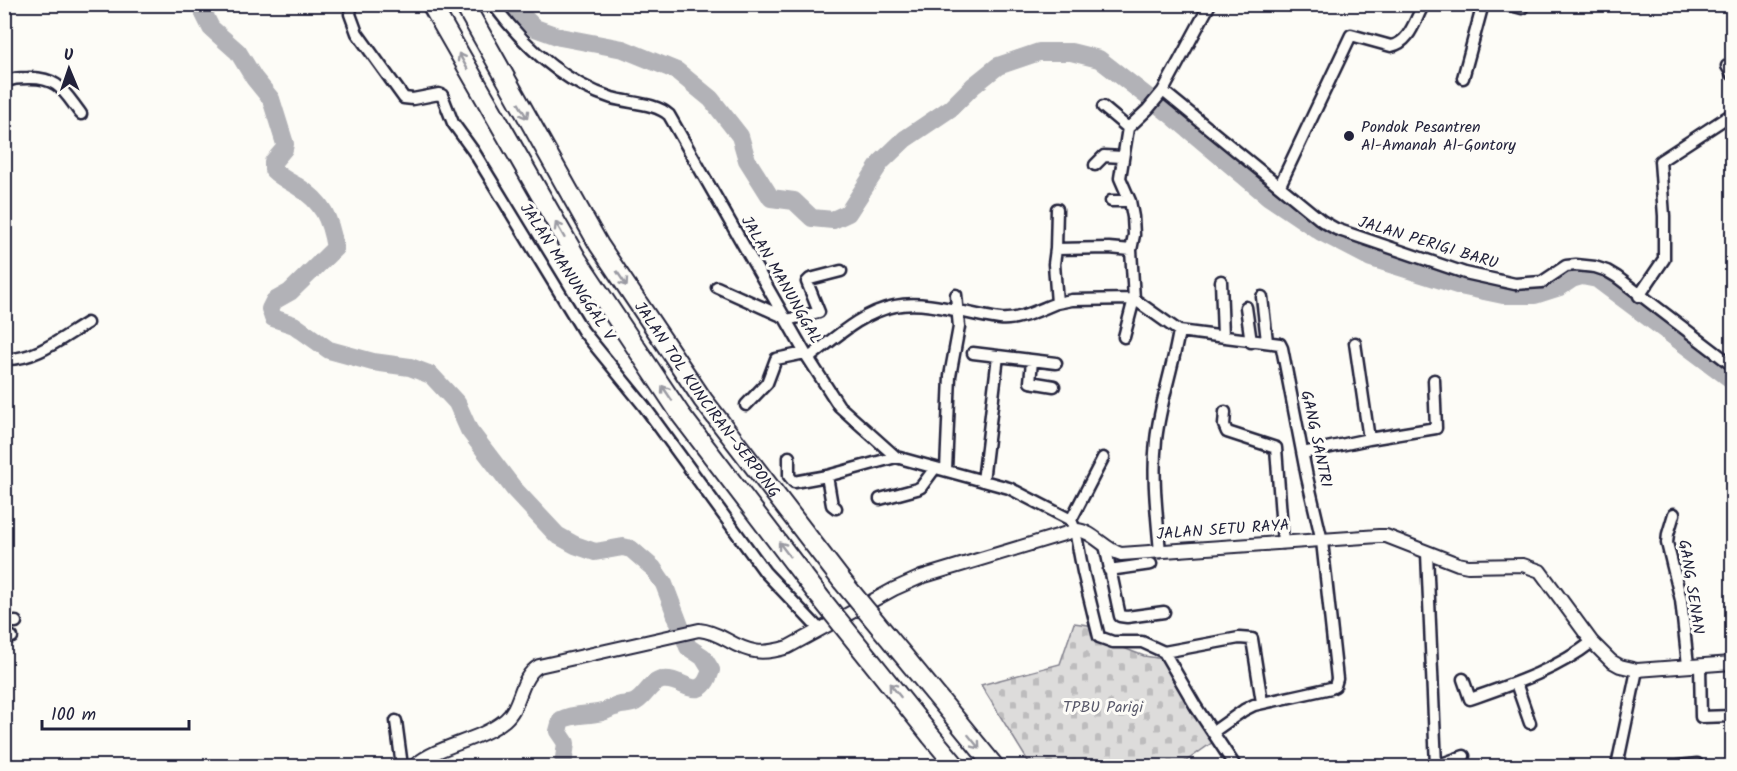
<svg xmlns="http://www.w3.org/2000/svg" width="1737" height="771" viewBox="0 0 1737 771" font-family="Kalam,sans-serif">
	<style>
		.cemetery { fill: url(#cemetery-stones); stroke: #807f8b; stroke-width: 1.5 }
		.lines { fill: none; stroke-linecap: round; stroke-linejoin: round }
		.river { stroke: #b2b2b7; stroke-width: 18 }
		.minor-casing { stroke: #22223b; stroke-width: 15 }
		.tertiary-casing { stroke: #22223b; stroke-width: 16 }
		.motorway-casing { stroke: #22223b; stroke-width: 22 }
		.minor { stroke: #fdfcf7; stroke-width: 10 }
		.tertiary { stroke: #fdfcf7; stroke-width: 12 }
		.motorway { stroke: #fdfcf7; stroke-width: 18 }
		.motorway-bridge-casing { stroke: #22223b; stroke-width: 22; stroke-linecap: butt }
		.motorway-bridge { stroke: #fdfcf7; stroke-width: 18 }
		.oneway { stroke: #9a9aa2 }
		.poi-dot { fill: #22223b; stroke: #fdfcf7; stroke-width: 2 }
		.labels { text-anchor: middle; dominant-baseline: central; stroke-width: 6; stroke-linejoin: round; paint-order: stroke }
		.poi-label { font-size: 16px; fill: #22223b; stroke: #fdfcf7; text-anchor: start }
		.street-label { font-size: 16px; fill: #22223b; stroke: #fdfcf7 }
		.park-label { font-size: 16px; fill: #5a5a6b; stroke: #fdfcf7 }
	</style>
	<defs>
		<pattern id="cemetery-stones" width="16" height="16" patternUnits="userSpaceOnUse" patternTransform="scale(1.5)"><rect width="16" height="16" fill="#dddcdb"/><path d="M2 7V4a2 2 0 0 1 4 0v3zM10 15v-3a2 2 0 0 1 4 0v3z" fill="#bdbcbd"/></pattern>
	</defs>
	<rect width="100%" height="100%" fill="#fdfcf7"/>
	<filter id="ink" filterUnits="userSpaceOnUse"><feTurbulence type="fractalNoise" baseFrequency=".0167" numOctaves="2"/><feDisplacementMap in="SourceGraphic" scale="12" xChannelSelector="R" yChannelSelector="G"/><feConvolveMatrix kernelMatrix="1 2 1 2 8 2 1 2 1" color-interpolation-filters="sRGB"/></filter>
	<g filter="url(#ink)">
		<!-- cemetery -->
		<path class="cemetery" d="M1074,623L1095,626L1100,639L1144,656L1164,659L1173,670L1213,742L1179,766H1031L981,685L1060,664Z"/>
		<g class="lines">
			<!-- river -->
			<path class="river" d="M205,4L204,14L211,28L238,52L254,78L271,99L285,144L284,149L273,162V170C280,177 288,181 297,186C323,202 330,218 335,248L290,292L274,301L270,309L273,318L294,325L329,350L373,362L410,367L431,375L457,403L469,430L514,489L557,535L575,545L595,552L623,547L631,549L653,568L664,584L688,647L703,657L711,670C699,707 683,676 662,680C649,682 645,699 633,703C627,705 620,704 615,707C610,708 607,711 602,712C587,716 574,713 561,720L558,731L566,743L563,766
				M511,4L535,28L560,37L623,49L677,71L711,99L740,136L747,160L771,198L794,201L812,218L833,220L848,213L881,162L905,139L951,108L973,86L998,66L1039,52H1071L1099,59L1175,118L1269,197L1321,232L1371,258L1460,286L1503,295H1535L1560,287L1572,279L1582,276L1597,279L1732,380"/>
			<defs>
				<path id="minor" d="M352,4L350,14L357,33L404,98L413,99L439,94L442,95L453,123L474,152L583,331L644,406L765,572L819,629
					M493,4C524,46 562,82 612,98C629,103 656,103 669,115L805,353L839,406L896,457L1009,488L1071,520L1075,530L1083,572L1099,637L1113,642H1142L1164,652L1239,638L1252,639L1262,702
					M1507,4L1522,8
					M1727,66L1732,74
					M1463,78L1483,4
					M4,83C12,78 19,78 28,78C59,77 64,92 81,114
					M1163,91L1322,221L1336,229L1465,273L1515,284L1542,282L1566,266L1576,265L1595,267L1607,271L1617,277L1732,365
					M1103,107L1128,128
					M1095,165L1104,156L1123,157
					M1280,185L1351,35L1391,46C1410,43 1415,19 1424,4
					M1111,201H1130
					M1056,249L1057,209
					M1221,281L1223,336
					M717,287L786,318
					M1639,296L1664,259V216L1660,161L1732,114
					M1262,297L1267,341
					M1057,303L1072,300L1134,299L1124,337
					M1246,307L1251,342
					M787,320L819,312L807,282L810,279L841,271
					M1179,331L1280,344L1282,348L1307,477L1322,541L1337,679L1335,686L1331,688L1254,705L1244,710L1213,732
					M973,353L1056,363
					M809,358C835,338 862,312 895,306C927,299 968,315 1000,319C1019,321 1040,309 1057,303L1054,264L1056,249L1109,248L1131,250
					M4,359C34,361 62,338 87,323
					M1032,361L1030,382L1054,386
					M746,405L767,383L776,359L805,353
					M1225,412L1224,425L1227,432L1276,448L1283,543
					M1369,439L1436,428L1434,380
					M1303,453L1369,439L1355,343
					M789,457V476L794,482L827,476L896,457
					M946,470L950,376L959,327L956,295
					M827,476L832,505L836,508
					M983,481L998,356
					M880,499L917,489L921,487L935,468
					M1674,514L1668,534L1667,543L1681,600L1688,665
					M1071,520L1103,458
					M1105,545L1120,616L1127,617L1164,612
					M1160,552C1157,515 1152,477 1156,440C1160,403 1173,368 1179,331L1134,299L1131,250L1134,235L1133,217L1130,201L1120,178L1128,128L1148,109L1163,91L1210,4
					M1427,553L1436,766L1464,756
					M1109,570L1151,564
					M4,622H16
					M4,637H12
					M1164,652L1196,707L1235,766
					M1700,665L1701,717L1732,716
					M1463,679L1470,699C1513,684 1556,670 1592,642
					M1516,683L1530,723
					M396,721L402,766
					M1617,766L1637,670
					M1679,766L1697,764L1698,766"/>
				<path id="tertiary" d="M414,766C440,744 478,742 505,720C522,706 519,677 539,666L699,630C710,631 718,635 727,640C750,653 762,655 788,647L894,589L921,577L1077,530C1093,531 1105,550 1121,554L1379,536H1386L1458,564L1468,566L1523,565L1540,571L1592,642L1611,661L1620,666L1637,670L1732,663"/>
				<g id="motorway">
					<path d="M431,4L577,259L681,415L819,596"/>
					<path id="s1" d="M464,4L599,245L703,400L842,581"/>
					<path d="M954,717L994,766"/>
					<path d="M931,736L956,766"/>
				</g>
			</defs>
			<!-- minor casing -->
			<use href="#minor" class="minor-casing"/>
			<!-- tertiary casing -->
			<use href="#tertiary" class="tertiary-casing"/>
			<!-- motorway casing -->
			<use href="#motorway" class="motorway-casing"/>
			<!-- minor -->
			<use href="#minor" class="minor"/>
			<!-- tertiary -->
			<use href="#tertiary" class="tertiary"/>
			<!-- motorway -->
			<use href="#motorway" class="motorway"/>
			<defs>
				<path id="motorway-bridge" d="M842,581L954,717
					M819,596L931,736"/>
			</defs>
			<!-- motorway-bridge casing -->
			<use href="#motorway-bridge" class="motorway-bridge-casing"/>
			<!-- motorway-bridge -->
			<use href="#motorway-bridge" class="motorway-bridge"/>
		</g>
		<!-- one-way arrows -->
		<defs><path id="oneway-shaft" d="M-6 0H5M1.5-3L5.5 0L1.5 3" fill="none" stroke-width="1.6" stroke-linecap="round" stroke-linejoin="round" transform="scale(1.5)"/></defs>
		<g class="oneway">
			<use href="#oneway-shaft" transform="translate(463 61) rotate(-119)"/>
			<use href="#oneway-shaft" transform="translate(523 111) rotate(60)"/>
			<use href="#oneway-shaft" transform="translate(560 230) rotate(-120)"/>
			<use href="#oneway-shaft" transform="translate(622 279) rotate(56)"/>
			<use href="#oneway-shaft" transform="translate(667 393) rotate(-124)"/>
			<use href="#oneway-shaft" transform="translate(784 549) rotate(-127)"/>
			<use href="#oneway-shaft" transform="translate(895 690) rotate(-129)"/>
			<use href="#oneway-shaft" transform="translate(974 742) rotate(51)"/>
		</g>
	</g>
	<!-- markers -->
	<circle class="poi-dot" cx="1349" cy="136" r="6"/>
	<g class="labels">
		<!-- poi labels -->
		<g class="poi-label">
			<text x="1361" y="127">Pondok Pesantren<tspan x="1361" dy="18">Al-Amanah Al-Gontory</tspan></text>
		</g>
		<!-- street labels -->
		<g class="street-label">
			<text transform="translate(1428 243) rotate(17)">JALAN PERIGI BARU</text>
			<text transform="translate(567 272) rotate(57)">JALAN MANUNGGAL V</text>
			<text transform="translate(781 280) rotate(60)">JALAN MANUNGGAL</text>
			<text stroke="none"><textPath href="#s1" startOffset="465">JALAN TOL KUNCIRAN–SERPONG</textPath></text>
			<text transform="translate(1316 439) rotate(78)">GANG SANTRI</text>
			<text transform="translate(1223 530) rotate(-4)">JALAN SETU RAYA</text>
			<text transform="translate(1691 587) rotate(81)">GANG SENAN</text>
		</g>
		<!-- park labels -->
		<g class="park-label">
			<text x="1103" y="707">TPBU Parigi</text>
		</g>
	</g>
	<!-- margin -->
	<rect width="1737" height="771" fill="none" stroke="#fdfcf7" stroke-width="24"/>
	<rect x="12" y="12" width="1713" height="747" fill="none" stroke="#22223b" stroke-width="2" filter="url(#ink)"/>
	<!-- north arrow -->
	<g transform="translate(69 69) rotate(358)" stroke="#fdfcf7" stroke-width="4.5" paint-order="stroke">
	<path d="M0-4.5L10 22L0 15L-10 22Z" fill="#22223b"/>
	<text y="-9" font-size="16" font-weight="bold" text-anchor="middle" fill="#22223b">U</text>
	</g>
	<!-- scale -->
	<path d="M42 720v9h147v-9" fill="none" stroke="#22223b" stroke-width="3"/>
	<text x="51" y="720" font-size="18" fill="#22223b" stroke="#fdfcf7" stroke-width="4.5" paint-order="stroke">100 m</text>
</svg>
